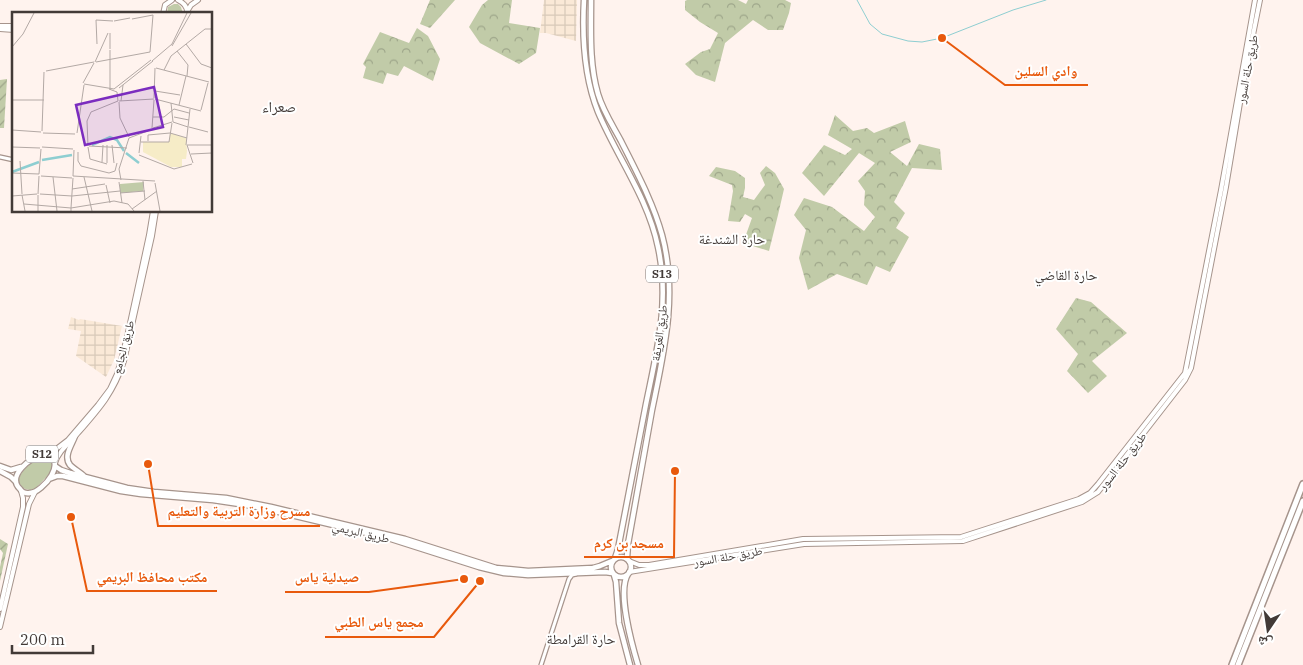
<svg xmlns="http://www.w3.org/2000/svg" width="1303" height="665" viewBox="0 0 1303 665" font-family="'IBM Plex Serif','Noto Naskh Arabic',serif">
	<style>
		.industrial { fill: url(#industrial-grid) }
		.green { fill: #c1cba8 }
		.forest { fill: url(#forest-crowns) }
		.garden { fill: url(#garden-furrows) }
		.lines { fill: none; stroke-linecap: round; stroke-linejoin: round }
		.stream { stroke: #8eced1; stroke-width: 1 }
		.tertiary-casing { stroke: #a6948c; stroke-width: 5.5 }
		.secondary-casing { stroke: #a6948c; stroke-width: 6 }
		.primary-casing { stroke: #a6948c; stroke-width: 7 }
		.trunk-casing { stroke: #a6948c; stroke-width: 8 }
		.tertiary { stroke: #fff; stroke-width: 3 }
		.secondary { stroke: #fff; stroke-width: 4 }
		.primary { stroke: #fff; stroke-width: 4.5 }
		.trunk { stroke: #fff; stroke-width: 5 }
		.labels { text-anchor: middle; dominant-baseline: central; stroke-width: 4; stroke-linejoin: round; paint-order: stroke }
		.shield { fill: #fff; stroke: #7b7573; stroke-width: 1 }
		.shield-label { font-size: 11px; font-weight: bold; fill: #423a37 }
		.street-label { font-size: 12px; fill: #423a37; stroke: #fff }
		.neighbourhood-label { font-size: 14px; fill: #423a37; stroke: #fff }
		.quarter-label { font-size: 15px; fill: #423a37; stroke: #fff }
		.inset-river { fill: none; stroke: #8eced1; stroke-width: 2.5 }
		.inset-road { fill: none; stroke: #b3a9a5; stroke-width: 1 }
		.view { fill: #7b2cbf; fill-opacity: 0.15; stroke: #7b2cbf; stroke-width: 2.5 }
		.inset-edge { fill: none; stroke: #423a37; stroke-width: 2.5 }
		.leader { fill: none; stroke: #e8590c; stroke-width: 2 }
		.callout-dot { fill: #e8590c; stroke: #fff; stroke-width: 2 }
		.callout-label { font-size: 14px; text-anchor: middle; font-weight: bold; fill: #e8590c; stroke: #fff; stroke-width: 4; stroke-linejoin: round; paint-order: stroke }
	</style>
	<defs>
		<pattern id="industrial-grid" width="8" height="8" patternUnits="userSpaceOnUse" patternTransform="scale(1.25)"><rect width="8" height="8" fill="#fae9d7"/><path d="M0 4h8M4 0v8" fill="none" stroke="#d8c9b9"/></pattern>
		<pattern id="forest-crowns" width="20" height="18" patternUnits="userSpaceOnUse" patternTransform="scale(1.25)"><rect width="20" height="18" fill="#c1cba8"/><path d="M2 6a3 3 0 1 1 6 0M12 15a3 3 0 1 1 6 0" fill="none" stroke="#9ea68a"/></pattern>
		<pattern id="garden-furrows" width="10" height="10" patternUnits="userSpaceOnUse" patternTransform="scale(1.25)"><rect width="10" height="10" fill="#c1cba8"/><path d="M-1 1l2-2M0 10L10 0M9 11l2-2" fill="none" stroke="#9ea68a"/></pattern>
	</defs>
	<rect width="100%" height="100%" fill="#fff3ee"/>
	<!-- industrial -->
	<path class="industrial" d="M544,0H577L576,41L546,33H540Z
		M71,317L79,320L80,319L122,326L114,360L106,377L76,356L81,331L68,329Z"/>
	<!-- green -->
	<path class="green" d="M174,4H178L181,7L183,14H167L168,7Z
		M43,456L47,457L53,462V470L35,489C26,493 14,484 21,474C26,466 35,460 43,456Z"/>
	<!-- forest -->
	<path class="forest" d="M430,0H455L430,28L420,24Z
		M488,0H512L509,23L540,28L536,53L519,64L480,43L469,27L482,5Z
		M687,0H738L746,4L748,0H785L791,3L789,13L783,30H768L753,20L725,43L715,82L696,75L685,64L701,52L710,49L718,33L700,22L685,10V1Z
		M417,28L428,36L440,59L433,81L404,66L398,76L387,73L383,84L363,78L366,67L363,64L380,32L409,43Z
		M835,115L853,131L867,128L874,133L905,121L911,142L890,152L907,166L919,144L940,149L942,170L912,168L894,202L905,213L896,228L909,237L890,272L876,266L867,285L837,274L808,290L799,258L806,230L794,215L804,198L832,207L864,231L875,217L864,205L865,191L858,181L875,163L859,153L824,196L802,173L824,145L845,155L852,149L828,135Z
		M766,166L775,173L784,189L778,215L769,251L743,243L752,218L745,214L740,222L728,221L733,191L732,185L709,176L716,167L735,171L745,178V188L743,197L754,200L765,185L760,173Z
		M1076,298L1091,302L1127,333L1092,361L1107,376L1088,393L1067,371L1078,354L1056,329Z"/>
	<!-- garden -->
	<path class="garden" d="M7,79L4,128H0V80Z
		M0,539L8,544L0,581V567L3,553L0,549Z"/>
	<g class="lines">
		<!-- stream -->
		<path class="stream" d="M857,0L870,24L882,34L908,41L922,42L942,38L1013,10L1046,0"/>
		<defs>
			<path id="tertiary" d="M0,157L14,160
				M541,665L569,579L572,575L576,574"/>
			<path id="secondary" d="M178,0C184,3 188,7 187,14
				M188,10L191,5L198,0
				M163,14L165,5L172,0
				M0,26H14
				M0,29L14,30
				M44,454L55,450L68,440L98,405L110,389L117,374L121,360L127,337L149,235L153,211
				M55,463C59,450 70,443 78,433C100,408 114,392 124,361L152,236L156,211
				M629,561L639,565H649L803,539L961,537L1079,499L1090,493L1098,484L1185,373L1187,363L1221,190L1255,0
				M629,572L804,544L963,541L1082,502L1098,492L1185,380L1191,368L1226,187L1243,85L1260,0
				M0,609L23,507V498L21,491
				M0,627L29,504L35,492"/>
			<path id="primary" d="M584,0C582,37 584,77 598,112C617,157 648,198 658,247C670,302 657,350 646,404C637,452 627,501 618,549L615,558
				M591,0C591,31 589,63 598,94C603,111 613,126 621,141C636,171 653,202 662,235C678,295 664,351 652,410C644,455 636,499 628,544L627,558
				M75,436C72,445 63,456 70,465C74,469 80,472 84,476
				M43,454C71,459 42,493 30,493C26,494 22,492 20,489C6,476 31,457 43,454Z
				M0,466L11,470L21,467
				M55,466L61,470L70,473L127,488L154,492L226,498L271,507L405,539L496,568L528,571L593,568L600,566L612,561
				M0,471L11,477L16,482
				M49,479L57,476H63L121,491L141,494L213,500L253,506L388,538L479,567L504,573L528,575L605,572L612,573
				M611 567a10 10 0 1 1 20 0a10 10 0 1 1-20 0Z
				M628,574C617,591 632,645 638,665
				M614,575L616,582L619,623L630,665"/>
			<path id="trunk" d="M1232,665L1303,484
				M1238,665L1303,501"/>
		</defs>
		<!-- tertiary casing -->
		<use href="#tertiary" class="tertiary-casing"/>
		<!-- secondary casing -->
		<use href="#secondary" class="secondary-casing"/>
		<!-- primary casing -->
		<use href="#primary" class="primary-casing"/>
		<!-- trunk casing -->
		<use href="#trunk" class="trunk-casing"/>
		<!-- tertiary -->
		<use href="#tertiary" class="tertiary"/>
		<!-- secondary -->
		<use href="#secondary" class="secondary"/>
		<!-- primary -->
		<use href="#primary" class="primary"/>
		<!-- trunk -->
		<use href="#trunk" class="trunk"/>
	</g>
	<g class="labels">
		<!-- shield labels -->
		<g class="shield">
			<rect x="646" y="265.5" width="32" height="17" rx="4"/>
			<rect x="26" y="445.5" width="32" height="17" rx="4"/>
		</g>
		<g class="shield-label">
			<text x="662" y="274">S13</text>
			<text x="42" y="454">S12</text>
		</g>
		<!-- street labels -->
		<g class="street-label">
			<text transform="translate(1247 69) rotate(-79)">طريق حلة السور</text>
			<text transform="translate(659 333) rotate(-82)">طريق الغريفة</text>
			<text transform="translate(123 347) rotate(-75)">طريق الجامع</text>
			<text transform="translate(1122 461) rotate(-52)">طريق حلة السور</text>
			<text transform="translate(361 532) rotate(13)">طريق البريمي</text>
			<text transform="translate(728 556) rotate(-10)">طريق حلة السور</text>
		</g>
		<!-- neighbourhood labels -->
		<g class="neighbourhood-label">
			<text x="732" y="239">حارة الشندغة</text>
			<text x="1066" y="275">حارة القاضي</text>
			<text x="581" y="639">حارة القرامطة</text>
		</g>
		<!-- quarter labels -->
		<g class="quarter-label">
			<text x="279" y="106">صعراء</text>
		</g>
	</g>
	<!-- overview -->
	<g transform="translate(12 12)">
		<rect width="200" height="200" fill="#fff3ee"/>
		<path d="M132,170L131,179L108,181V172Z" fill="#c1cba8"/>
		<path d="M158,121L174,126L175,139L174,147H170V155H159L131,140V130H157Z" fill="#f6ecc7"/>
		<path class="inset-river" d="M80,133L98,125L105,128L112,139M114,141L127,151M30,148L60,143M0,160L27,150"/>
		<path class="inset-road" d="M120,7L141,3M84,8L85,32M84,8L101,9M102,9L118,6M98,21V37M174,32L189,52L200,56M160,34L179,1M0,35L11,22L22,1M98,38V77M165,39L176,53L175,64M138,40L141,3M140,49L160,32L175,1M83,50L96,21M84,50L138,40M144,56L197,70M152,58L159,44L193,17H200M34,59L82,50M71,71L82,51M72,72L102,77L139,48M107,76L141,49M97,77L105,80L106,89M143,79L168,83M142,86L143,56M143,87L189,99M0,88H32M107,89L142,87M109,89L111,73M107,90L108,106L117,125M159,91L161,110M167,93L174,64M189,98L196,71M141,105H152L162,97L177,101M162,105L177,108M161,110L176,115M176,115L178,97M177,115L196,120M140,116L142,88M141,116L160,110M0,118L29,120M30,119L32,60M31,121L63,122M65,121L72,73M158,121L175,126M136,129V123L158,121M129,130H157L160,111M95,133V151M100,133L102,151M174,133L176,115M175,133H200M175,133L181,151M76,134L75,109L79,100L106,89M77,134L115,136M0,135L28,136M30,135L61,137M76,135L78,147L95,152M66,140V149L69,154L97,161L103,159L105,151M127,141L129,124M179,142L200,141M127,143L162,157L180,152M8,149L10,182M90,150L91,133M0,161L27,162M27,162L29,137M29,164L60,166M61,164L143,169M61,164L62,138M41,165L45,199M72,165L80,199M109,168L107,157L117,126L141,117M131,169L133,188M107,170L110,191M143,171L148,199M94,173L98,191M60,177L93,172M108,181L133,179M26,182L27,164M28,182L60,184M10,183L13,199M0,184L25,182M60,184L108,179M12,192L59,196V199M59,196L102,189L116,192L122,199M59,196L61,166M120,197L145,179M26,199V183"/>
		<path class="view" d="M142,75L151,115L73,133L64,93Z"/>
		<rect width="200" height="200" class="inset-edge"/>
	</g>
	<!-- callouts -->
	<path class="leader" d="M942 38L1005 85H1088M148 464L158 526H320M675 471L674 557H584M71 517L87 591H217M464 579L369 592H285M480 581L434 637H325"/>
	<g class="callout-dot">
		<circle cx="942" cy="38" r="5"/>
		<circle cx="148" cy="464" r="5"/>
		<circle cx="675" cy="471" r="5"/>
		<circle cx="71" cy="517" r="5"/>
		<circle cx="464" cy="579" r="5"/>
		<circle cx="480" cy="581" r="5"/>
	</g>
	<g class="callout-label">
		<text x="1046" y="76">وادي السلين</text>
		<text x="239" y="516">مسرح وزارة التربية والتعليم</text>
		<text x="629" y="548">مسجد بن كرم</text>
		<text x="152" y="582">مكتب محافظ البريمي</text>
		<text x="327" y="582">صيدلية ياس</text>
		<text x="379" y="627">مجمع ياس الطبي</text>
	</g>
	<!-- north arrow -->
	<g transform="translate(1268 630) rotate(193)" stroke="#ffffff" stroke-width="4" paint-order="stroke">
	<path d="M0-4L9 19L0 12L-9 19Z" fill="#423a37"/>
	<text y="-8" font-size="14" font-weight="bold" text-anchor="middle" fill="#423a37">ش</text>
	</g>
	<!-- scale -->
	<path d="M12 645v8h81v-8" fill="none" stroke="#423a37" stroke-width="2.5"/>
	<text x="20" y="645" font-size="15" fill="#423a37" stroke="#ffffff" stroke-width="4" paint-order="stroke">200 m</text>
</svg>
